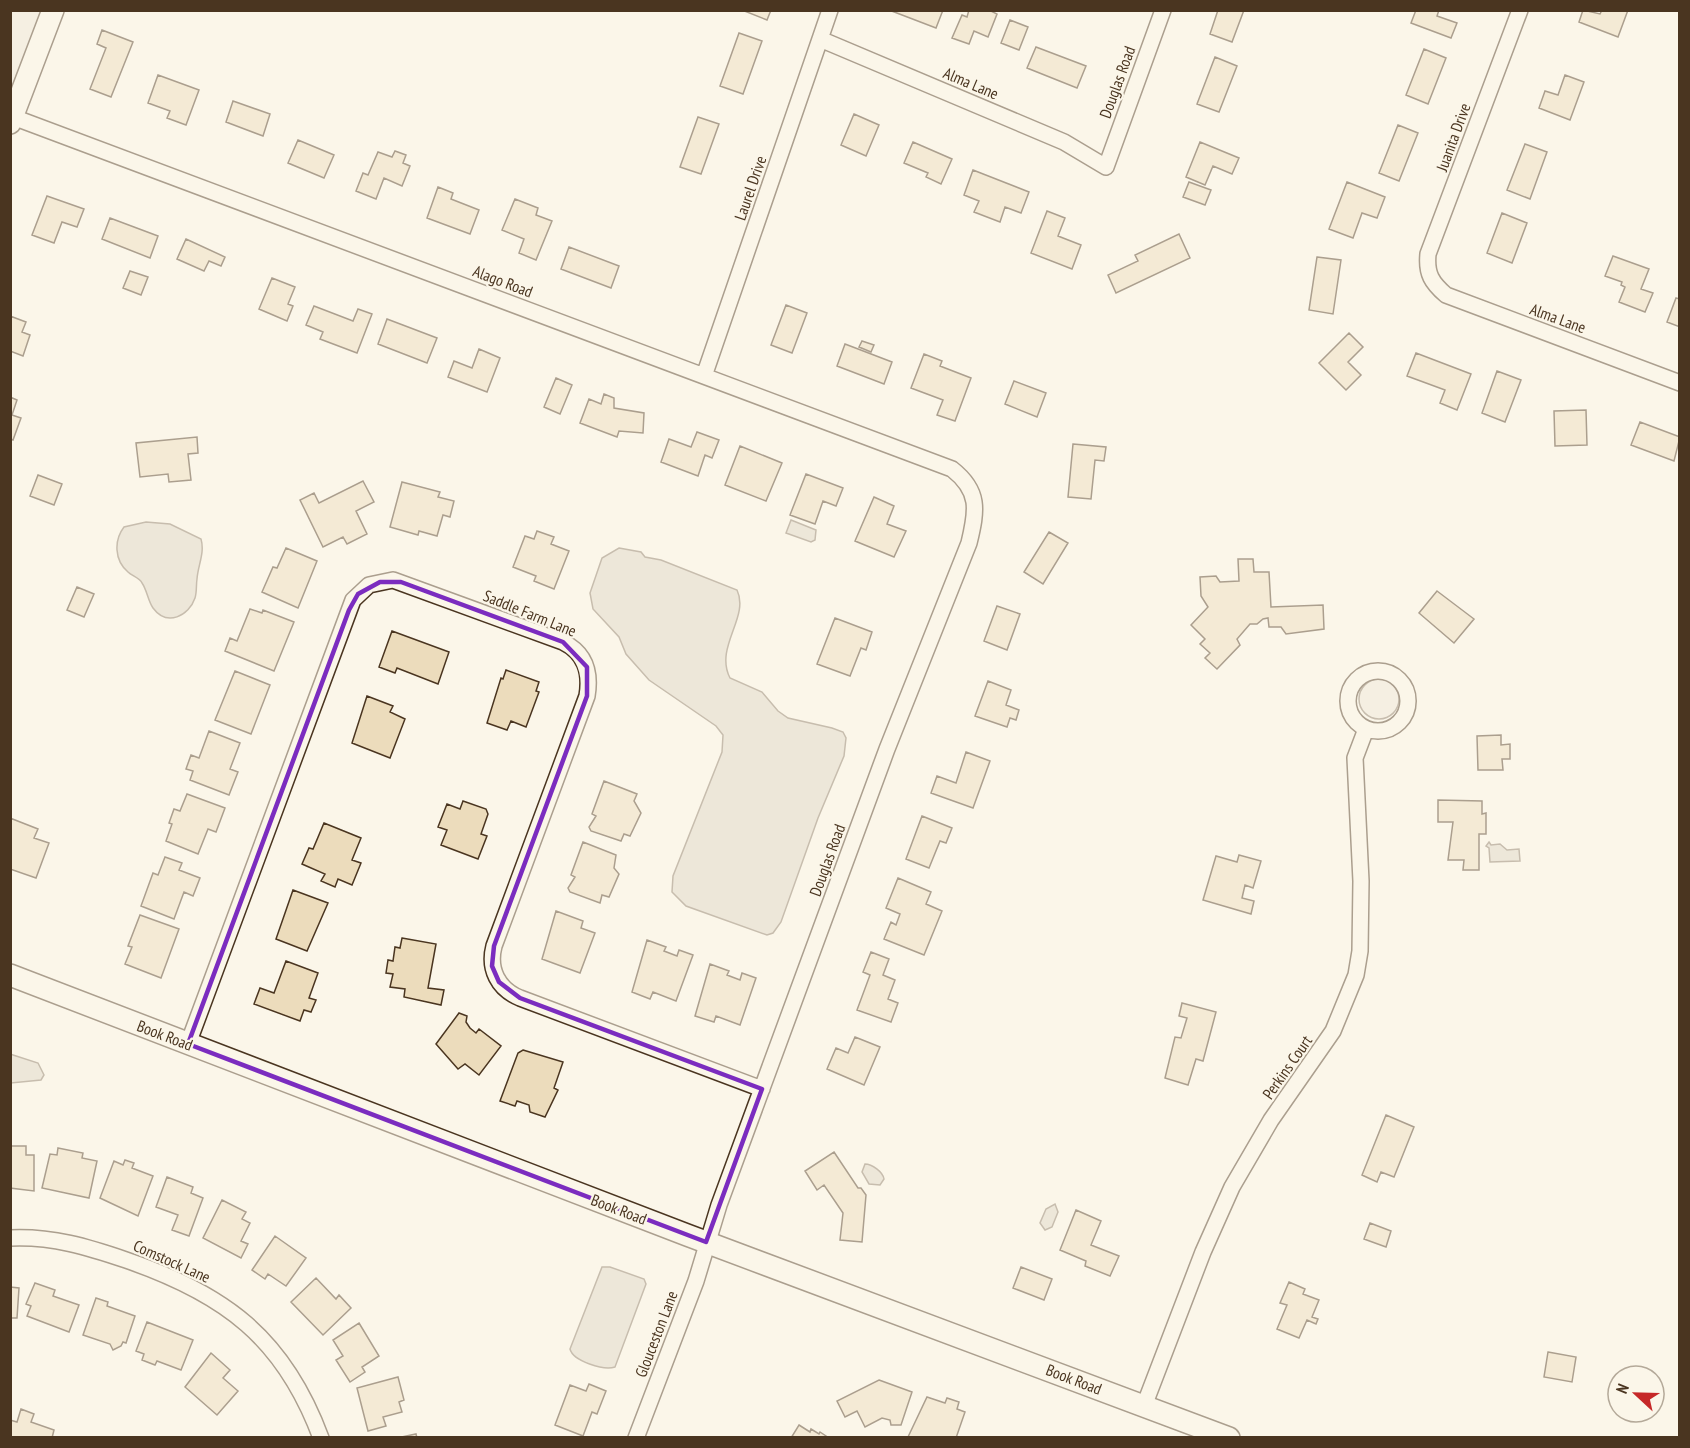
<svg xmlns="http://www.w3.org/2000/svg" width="1690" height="1448" viewBox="0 0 1690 1448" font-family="'PT Sans Narrow',sans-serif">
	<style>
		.green { fill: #ede6d9; stroke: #887966; stroke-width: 1.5 }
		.water { fill: #dcd4c6; stroke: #887966; stroke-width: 1.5 }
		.building { fill: #ecdcbc; stroke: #4a3520; stroke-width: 1.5 }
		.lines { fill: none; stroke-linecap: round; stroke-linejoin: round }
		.street-casing { stroke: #4a3520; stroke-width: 18 }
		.secondary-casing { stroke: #4a3520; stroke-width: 24 }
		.street { stroke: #fbf6e9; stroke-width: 15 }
		.secondary { stroke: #fbf6e9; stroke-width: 21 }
		.marked { fill: none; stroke: #7b2cbf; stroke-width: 4.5; stroke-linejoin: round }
		.labels { text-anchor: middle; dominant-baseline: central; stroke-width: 4.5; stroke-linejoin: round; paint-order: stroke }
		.street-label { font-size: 16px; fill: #4a3520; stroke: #fbf6e9 }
	</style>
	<rect width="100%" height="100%" fill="#fbf6e9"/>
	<!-- green -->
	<path class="green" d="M10,11H45L10,99Z
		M1359 699a20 20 0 1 1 40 0a20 20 0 1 1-40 0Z"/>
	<!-- water -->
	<path class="water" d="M791,520L816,530L815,540L811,542L786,533Z
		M146,522L170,524L201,539C205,553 198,565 197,579C196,585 197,592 195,598C189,616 167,627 153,608C148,601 147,590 142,583C140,578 132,576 128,572C114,560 114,540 124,527Z
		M619,548L641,552L645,557L661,560L737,590C750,617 714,647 730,678L762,692L778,711L788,718L832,728L843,732L846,738L844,756L818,818L781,922L773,933L767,935L686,906L672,892L673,876L722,752L723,735L716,726L649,680L626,654L619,637L593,609L590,593L602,558Z
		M1489,842L1491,845L1500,844L1507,850L1519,849L1520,861L1490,862L1489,848L1486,846Z
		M10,1054L38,1063L44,1075L41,1080L11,1083Z
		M865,1164C872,1164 883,1172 884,1179L880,1185L869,1184L862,1172Z
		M1055,1204L1058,1212L1052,1227L1045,1230L1040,1223L1046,1209Z
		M602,1267H610L644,1279L646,1284L615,1367C604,1371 573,1361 570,1349Z"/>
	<!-- building -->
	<path class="building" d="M742,10H771L767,20Z
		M889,10H943L936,28Z
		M969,10H989L997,14L988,37L974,31L969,44L952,38L962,15L967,17Z
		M1218,10H1244L1232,42L1210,34Z
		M1416,10H1439L1437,16L1457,23L1451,38L1411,23Z
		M1583,10L1600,14L1602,10H1628L1618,37L1579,22Z
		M1010,20L1028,27L1019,50L1001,43Z
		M102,30L133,42L111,97L90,89L106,48L97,44Z
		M739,33L762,41L743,94L720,86Z
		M1036,47L1086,66L1077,88L1027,68Z
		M1424,49L1446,58L1428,104L1406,95Z
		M1215,57L1237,66L1219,112L1197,104Z
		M158,75L199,90L186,125L167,118L170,111L148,103Z
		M1565,75L1584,82L1570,120L1539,108L1545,91L1558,95Z
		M233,101L270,114L263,136L226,122Z
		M854,114L879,125L866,156L841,145Z
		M698,117L719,124L701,174L680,167Z
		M1398,125L1418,133L1399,181L1379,173Z
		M298,140L334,155L324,178L288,163Z
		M913,142L952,159L941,184L926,177L928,173L904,163Z
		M1200,142L1239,158L1232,174L1213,166L1205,185L1186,177Z
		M1525,144L1547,152L1530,199L1507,190Z
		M395,151L406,155L403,163L410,166L402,186L384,178L376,199L356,191L363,173L368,175L378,152L392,157Z
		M973,170L1029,192L1021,213L1005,207L1000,222L974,212L979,201L964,195Z
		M1189,182L1211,190L1205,205L1183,197Z
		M1347,182L1385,197L1377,218L1362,213L1353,238L1329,229Z
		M438,187L453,193L451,199L479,210L470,234L427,218Z
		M47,196L84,209L77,227L62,222L54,243L32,235Z
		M515,199L538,208L536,215L552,221L536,260L519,253L524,239L502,230Z
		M1047,211L1065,218L1058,236L1081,245L1072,269L1031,253Z
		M1502,213L1527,223L1512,263L1487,253Z
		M110,218L158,236L150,258L102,239Z
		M1179,234L1190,258L1116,293L1108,275L1138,261L1135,255Z
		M186,239L225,257L221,266L209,261L204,271L177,259Z
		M569,247L619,266L611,288L561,269Z
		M1613,256L1649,269L1641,289L1653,293L1645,312L1619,302L1625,287L1621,285L1622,282L1605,276Z
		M1317,257L1341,260L1333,314L1309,310Z
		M130,271L148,277L141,295L123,288Z
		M272,278L295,287L288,304L293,306L287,321L259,309Z
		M1676,298L1680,299V327L1667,322Z
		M786,305L807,313L792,353L771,345Z
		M314,306L353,321L358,309L372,314L357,353L320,339L323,332L306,325Z
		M10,316L26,322L22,332L30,335L23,356L10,351Z
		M387,319L437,338L427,363L378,344Z
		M1349,333L1363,347L1348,362L1361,375L1346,390L1319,363Z
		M862,341L874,345L871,352L859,347Z
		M845,344L892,362L884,384L837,366Z
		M479,349L500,358L487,392L448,377L454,361L472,368Z
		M1416,353L1471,374L1457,410L1440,403L1445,390L1407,376Z
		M924,354L942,361L940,366L971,378L955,421L937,415L943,400L911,388Z
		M1497,371L1521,380L1505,422L1482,413Z
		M556,378L572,385L560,414L544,407Z
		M1014,381L1046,393L1037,417L1005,404Z
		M604,394L614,398V408L644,413L643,433L619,431L617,437L580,423L589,399L601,404Z
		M10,397L17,400L12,415L21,418L13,440L10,439Z
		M1586,410L1587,445L1555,446L1554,411Z
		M1640,422L1680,437L1674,461L1631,445Z
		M697,432L719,440L712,458L705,455L698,476L661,462L669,439L691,447Z
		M197,437L198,453L188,454L191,480L169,482L168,474L140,477L136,443Z
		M1073,444L1106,447L1104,461L1095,460L1091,499L1068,497Z
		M740,446L782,463L766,501L725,485Z
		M806,474L843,488L836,506L823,501L815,524L790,515Z
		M38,475L62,484L54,505L30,496Z
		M363,481L374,502L356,511L367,534L347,544L343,537L323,547L300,500L314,493L319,503Z
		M402,482L440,492L438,497L454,501L450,517L443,515L437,536L419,531L418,535L390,527Z
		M874,497L894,506L887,524L906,531L894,557L855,541Z
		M537,531L554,537L551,544L569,551L554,589L534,581L536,576L513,567L525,536L534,539Z
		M1049,532L1068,543L1043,584L1024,572Z
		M286,548L317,561L298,608L262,592L273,567L277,568Z
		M1238,559H1253L1254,572H1269L1271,607L1323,605L1324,629L1286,634L1281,627H1269L1268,618L1263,619L1257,624H1250L1237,639L1240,645L1217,669L1205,658L1210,653L1200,644L1205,639L1191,625L1208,607L1201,596L1200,577L1216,576L1220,582L1239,581Z
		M77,587L94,594L84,617L67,610Z
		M1437,591L1474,619L1454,643L1419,613Z
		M997,606L1020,614L1007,650L984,641Z
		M250,609L262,613L263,610L294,622L274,671L225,651L230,638L237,641Z
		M835,618L872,632L866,650L861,648L850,676L817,664Z
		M392,631L449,652L438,684L397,668L395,673L379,667Z
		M506,670L539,682L536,691L539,692L526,727L511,721L507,730L487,723L501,678L503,679Z
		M235,671L270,685L251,734L215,720Z
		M988,681L1011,690L1006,705L1019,710L1016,720L1010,718L1007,727L975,716Z
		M367,696L393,706L390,712L405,719L390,758L352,743Z
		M209,731L240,743L230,769L238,772L229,795L190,780L193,771L186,769L191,755L199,758Z
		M1501,735V745L1510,744V759H1502L1503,770H1478L1477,736Z
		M966,752L990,761L973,808L931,793L937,776L956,783Z
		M604,781L637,794L634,801L641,813L630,836L624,834L621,841L591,831L589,827L596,816L592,814Z
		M187,794L225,808L216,832L208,829L198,854L166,841L172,824L169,823L174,809L180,811Z
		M1438,800L1482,801V814L1486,813V834H1479V870H1463L1464,860H1448L1453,822H1438Z
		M463,801L486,809L488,814L481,834L487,836L478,859L441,845L447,830L438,827L447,804L460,809Z
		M922,816L952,828L946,843L940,841L929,868L906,859Z
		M10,818L38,829L34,838L49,843L36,878L10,869Z
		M324,823L361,838L352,860L361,863L352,885L338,879L335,887L321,881L325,874L302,864L309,848L313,849Z
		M583,842L616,855L614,868L619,874L609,897L602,895L600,903L570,892L568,888L575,877L571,875Z
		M1239,855L1261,861L1253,888L1245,885L1242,898L1254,901L1251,914L1203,900L1216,856L1237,862Z
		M165,857L182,863L179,870L200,878L193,896L184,892L174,919L141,906L153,873L158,875Z
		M898,878L931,892L926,904L942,911L924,955L884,939L891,922L896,925L900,914L886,908Z
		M293,890L328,903L307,951L276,939Z
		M556,911L583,921L581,928L595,933L580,973L542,959Z
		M140,915L179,929L161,978L125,964L132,947L128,946Z
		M402,938L436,944L428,988L444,990L441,1005L404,997L405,989L390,987L393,974L386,973L388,960L393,961L395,947L400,948Z
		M647,940L666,947L664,951L677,956L679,950L693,955L676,1001L653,992L650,999L632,992Z
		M871,952L889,959L883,975L895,980L888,999L898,1003L891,1022L857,1010L870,975L863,972Z
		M286,961L318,973L309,998L316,1000L311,1012L304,1010L300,1021L254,1004L260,988L274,993Z
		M710,964L729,971L727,975L740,980L742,973L756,978L740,1025L716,1016L714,1022L695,1016Z
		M1182,1003L1216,1012L1203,1061L1196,1059L1188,1085L1165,1078L1175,1037L1181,1038L1187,1018L1179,1016Z
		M459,1013L467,1016L466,1022L470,1028L476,1033L479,1029L501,1046L479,1075L465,1064L458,1069L436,1044Z
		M855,1037L880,1047L864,1085L827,1069L836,1048L848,1053Z
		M523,1050L563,1062L554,1088L558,1090L545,1117L530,1112L529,1105L517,1101L515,1106L500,1101L518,1053Z
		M1386,1115L1414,1127L1394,1177L1381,1172L1377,1182L1362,1175Z
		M10,1146H26V1155H34V1191L10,1188Z
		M58,1148L83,1153L82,1158L97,1161L89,1198L42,1188L50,1154L57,1155Z
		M834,1152L858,1188H861L866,1195L862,1242L840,1240L843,1213L824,1185L817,1190L805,1171Z
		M125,1160L134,1163L132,1168L153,1176L138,1216L100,1198L114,1161L123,1165Z
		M167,1177L193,1187L191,1193L203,1198L189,1236L172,1230L178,1215L156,1207Z
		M222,1200L246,1212L242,1219L250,1223L241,1241L248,1244L241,1258L203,1238Z
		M1076,1210L1101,1221L1091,1245L1119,1256L1110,1276L1085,1266L1086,1261L1060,1250Z
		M1370,1223L1391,1231L1386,1247L1364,1239Z
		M275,1236L306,1258L286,1286L268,1274L265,1279L252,1270Z
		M1021,1267L1052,1279L1044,1300L1013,1288Z
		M316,1278L336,1299L339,1295L351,1308L323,1335L291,1302Z
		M1289,1282L1305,1289L1303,1294L1319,1300L1312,1317L1318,1319L1316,1324L1307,1320L1299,1338L1277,1329L1287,1305L1280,1303Z
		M35,1283L55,1290L53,1296L79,1305L69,1332L27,1316L31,1306L26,1304Z
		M10,1287L19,1288L17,1318H10Z
		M96,1298L108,1302L107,1306L135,1316L126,1343L123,1342L121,1346L113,1350L110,1344L83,1335Z
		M147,1322L193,1340L181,1370L157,1361L155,1365L142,1360L144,1354L136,1351Z
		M359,1323L379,1356L362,1367L365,1372L350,1382L336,1360L343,1356L333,1340Z
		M1548,1352L1576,1357L1572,1382L1544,1377Z
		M211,1353L230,1370L223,1378L238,1391L217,1415L185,1387Z
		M398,1377L404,1400L399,1402L402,1412L383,1417L386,1426L368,1431L357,1388Z
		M879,1380L912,1392L901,1425H891L890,1420L882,1418L865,1427L857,1411L845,1417L837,1401Z
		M589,1384L606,1391L597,1414L592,1412L583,1436L555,1425L570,1385L586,1391Z
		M927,1397L945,1403L947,1398L959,1402L957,1409L965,1412L956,1438L908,1437Z
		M21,1409L34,1414L31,1422L54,1430L52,1438H10V1420L17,1422Z
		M799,1425L810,1432L811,1429L819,1434L820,1432L829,1438H791Z
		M416,1434L417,1438H397Z"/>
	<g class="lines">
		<defs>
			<path id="street" d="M1520,10L1428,254C1426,274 1432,283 1446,295L1680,383
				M820,39L1064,142L1106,167L1163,10
				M13,117L952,469C980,491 977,510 969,543L887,749L719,1205L696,1281L636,1438
				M704,376L830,10
				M1348 701a30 30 0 1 1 60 0a30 30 0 1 1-60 0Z
				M188,1044L353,600L369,585L393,580L563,642C585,653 591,672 587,696L494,946C488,969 498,989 520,998L762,1089
				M10,1238C52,1236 88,1247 126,1260C225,1294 284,1338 321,1438
				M1144,1406L1203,1252L1232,1187L1271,1120L1333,1031L1356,975L1360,951L1361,881L1355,758L1366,729"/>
			<path id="secondary" d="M10,123L53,10
				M10,975L687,1235L1229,1438"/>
		</defs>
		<!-- street casing -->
		<use href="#street" class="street-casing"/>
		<!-- secondary casing -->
		<use href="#secondary" class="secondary-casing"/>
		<!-- street -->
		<use href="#street" class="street"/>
		<!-- secondary -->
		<use href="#secondary" class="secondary"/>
	</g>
	<!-- marked area -->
	<path d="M0 0H1690V1448H0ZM380,582H401L563,642L587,667V696L494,946L492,966L499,982L520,998L762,1089L706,1242L188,1044L349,610L358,594Z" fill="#fbf6e9" fill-opacity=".55" fill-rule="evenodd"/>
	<path class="marked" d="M380,582H401L563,642L587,667V696L494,946L492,966L499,982L520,998L762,1089L706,1242L188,1044L349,610L358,594Z"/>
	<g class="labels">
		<!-- street labels -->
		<g class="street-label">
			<text transform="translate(1117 82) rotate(-70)">Douglas Road</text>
			<text transform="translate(971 83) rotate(23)">Alma Lane</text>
			<text transform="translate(1453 137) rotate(-70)">Juanita Drive</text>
			<text transform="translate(750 188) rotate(-71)">Laurel Drive</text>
			<text transform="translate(503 281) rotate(21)">Alago Road</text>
			<text transform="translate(1558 318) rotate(20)">Alma Lane</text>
			<text transform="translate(530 613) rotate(22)">Saddle Farm Lane</text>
			<text transform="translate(827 860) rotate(-70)">Douglas Road</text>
			<text transform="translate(165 1035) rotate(21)">Book Road</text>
			<text transform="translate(1287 1067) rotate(-55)">Perkins Court</text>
			<text transform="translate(619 1209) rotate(21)">Book Road</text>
			<text transform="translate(172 1261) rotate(24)">Comstock Lane</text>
			<text transform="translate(656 1334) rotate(-69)">Glouceston Lane</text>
			<text transform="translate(1074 1379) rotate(21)">Book Road</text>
		</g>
	</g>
	<!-- border -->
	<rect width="1690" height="1448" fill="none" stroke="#4a3520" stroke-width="24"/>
	<!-- north arrow -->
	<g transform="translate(1636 1394) rotate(292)"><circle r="28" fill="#fbf6e9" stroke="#b4a999" stroke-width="1.5"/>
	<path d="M0-4.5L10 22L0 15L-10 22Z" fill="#c62828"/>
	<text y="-9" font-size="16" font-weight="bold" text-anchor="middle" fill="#4a3520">N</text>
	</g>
</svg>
